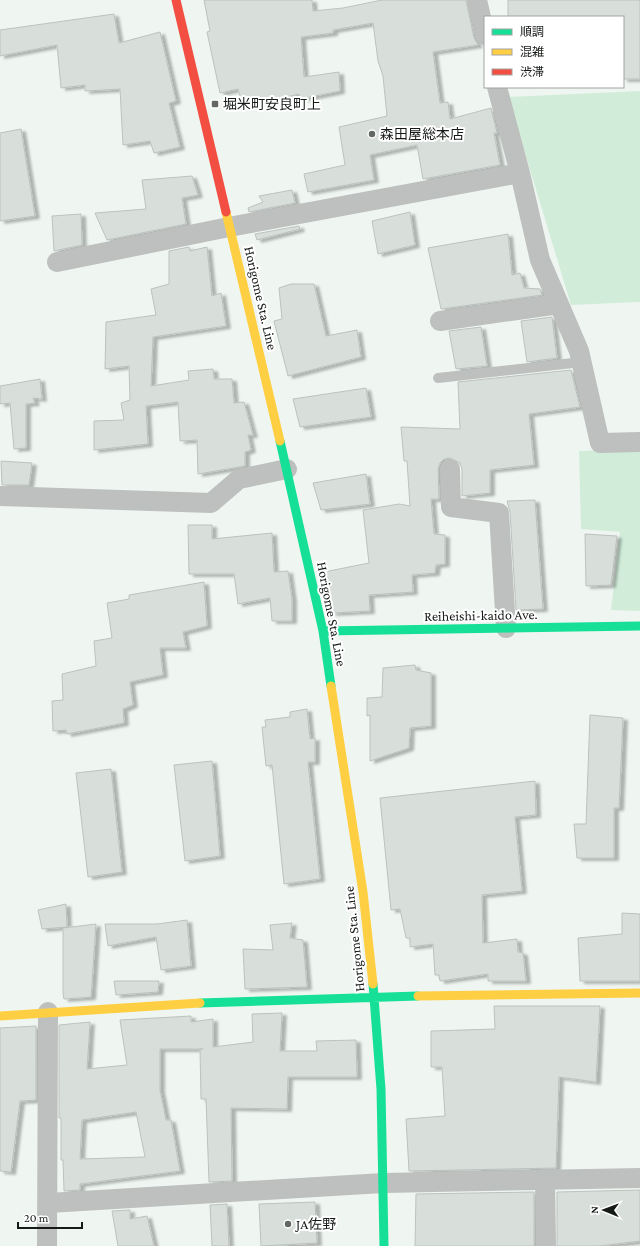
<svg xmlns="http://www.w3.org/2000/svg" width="640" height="1246" viewBox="0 0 640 1246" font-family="'Crimson Pro','Noto Sans JP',serif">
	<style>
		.green { fill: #d1edda }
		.building { fill: #d8deda; stroke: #bcc2be; fill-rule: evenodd; filter: url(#shadow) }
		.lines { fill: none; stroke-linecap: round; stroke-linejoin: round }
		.lane { stroke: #bdc0be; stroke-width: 10 }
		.street { stroke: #bdc0be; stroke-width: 20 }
		.fast { stroke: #16e098; stroke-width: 9 }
		.slow { stroke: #ffcf43; stroke-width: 9 }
		.jam { stroke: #f24e42; stroke-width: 9 }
		.poi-dot { fill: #626763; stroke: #fff; stroke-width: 1.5 }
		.labels { text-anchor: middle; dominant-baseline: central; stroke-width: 4; stroke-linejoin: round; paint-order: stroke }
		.poi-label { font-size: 14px; fill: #161a17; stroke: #fff; text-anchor: start }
		.street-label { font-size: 14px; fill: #161a17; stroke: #fff }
	</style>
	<defs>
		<filter id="shadow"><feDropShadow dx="4.5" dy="2.5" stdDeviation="1" flood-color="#0004"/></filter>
	</defs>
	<rect width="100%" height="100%" fill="#eff6f1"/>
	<!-- green -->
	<path class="green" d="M640,91V302L571,305L508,97Z
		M640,449V611L611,610L620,532L581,529L579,451Z"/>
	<!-- building -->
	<path class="building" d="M204,0H312L313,11L343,8L382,0H466L474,38L478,45L433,52L440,103L448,102L450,119L491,108L497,133H494L500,165L423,179L417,145L370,155L374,180L308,192L304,174L345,165L339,127L387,116L383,76L378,61L373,23L333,30V33L301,37L304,77L339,72L340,91L300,99L299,94L243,107L238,89L220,93L207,32L210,31Z
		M508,0H640V79H623V17H508Z
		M114,14L119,43L160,32L176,101L169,103L180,147L154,153L150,141L123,145L120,89L85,91V85L61,88L57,45L0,56V30Z
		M21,129L35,216L0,221V133Z
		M192,176L198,195L182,198L186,224L107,240L95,213L146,209L142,180Z
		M292,190L295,203L249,212L248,208L263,202L259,196Z
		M410,212L415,245L378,254L372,221Z
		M81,214L82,245L54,251L52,216Z
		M299,226L300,229L257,240L255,234Z
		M508,234L512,275L520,273L524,288L540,289L542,295L441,309L428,248Z
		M189,247L190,251L207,247L212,296L221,293L226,326L153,337L151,386L189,380L188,371L213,369L214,379H232L234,403L244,402L253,435H248L251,450L245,452V466L198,474L197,440L180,441L178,402L146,406L148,444L94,450V421L124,420L121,403L130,400L129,366L105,369L106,322L156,315L151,289L169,284V251Z
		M291,284H314L326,336L357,330L361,357L288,376L274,321L282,319L279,288Z
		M552,317L557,358L527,362L521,321Z
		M481,327L487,366L456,369L449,331Z
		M571,370L580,407L529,414L534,465L490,470V493L462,496V469L460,463L450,458L444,459L440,463L438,469L439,499H431L434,534L445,535V564L436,565L435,573L412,575L413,592L369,595L370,611L332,613L324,572L369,563L363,510L399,504L410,506L407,461H404L401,427L460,429L458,382Z
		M40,379L42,399L33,398L35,403L26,404V448L14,449L10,403L0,404V386Z
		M366,388L371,417L300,427L293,399Z
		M1,461L32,463L29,485H2Z
		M366,474L370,504L321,510L313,483Z
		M535,500L543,609L516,610L510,512L507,501Z
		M188,525H212V539L272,533L274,572L288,571L292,599V621H272L270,598L238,604L234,574H189Z
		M585,534L617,536L611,585L586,586Z
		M204,582L207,626L183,632L186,648H160L163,675L130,682L133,705L123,709L124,723L67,734L66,730L53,731L52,701L63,700L62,674L96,666L94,641L112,638L107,603L129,599V595Z
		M415,665L416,670L431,673V726L410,728L409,748L370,761V715L367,716V698L382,697L383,668Z
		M307,709L310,739L315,738V762H308L320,879L284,884L272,765L266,766L262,727H266L265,720L290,717V712Z
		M590,715L623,718L619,808H614V858H577L574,824H586Z
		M212,761L220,856L185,861L174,765Z
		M111,769L122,872L88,877L76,773Z
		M535,781L536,815L515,817L522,891L482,895L483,943L517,939L518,952L523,953L526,981H488V974L440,981L439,975H435L433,944L410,947V938H406L400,909L391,910L380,798Z
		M66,904L67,927L42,929L38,910Z
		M622,913L640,914V981H580L578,938L622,934Z
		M187,920L191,966L161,970L156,937L108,946L105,924H157Z
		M292,923L290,938L303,940L307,987L245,989L243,949L273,950L270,925Z
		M96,924L91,997L64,999L63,994V928Z
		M114,981H159L158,992L116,995Z
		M494,1006H600L596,1082L559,1077L556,1168L409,1171L406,1119L445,1116L442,1067H431V1031L495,1029Z
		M282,1013L280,1051H317L316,1041L356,1040L357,1077H288L287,1109L231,1108L232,1181L209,1182L206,1099H201L200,1049H203H160V1090L166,1120H171L180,1171L80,1184V1190L64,1191L63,1160H61V1118H59V1025L90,1022L87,1069L127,1065L120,1020L191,1016V1022L213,1019V1047L253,1042L252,1014ZM136,1112L145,1157L80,1159L82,1120Z
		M36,1026V1100L20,1101L11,1172L0,1171V1028Z
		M640,1190V1241L599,1246H557V1192Z
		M534,1192V1246H415L416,1194Z
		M315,1202L317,1243L261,1246L259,1204Z
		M227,1204L229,1246H212L210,1205Z
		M130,1210V1219L147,1216L154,1246H118L112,1211Z"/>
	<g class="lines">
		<!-- lane -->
		<path class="lane" d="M438,378L582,362"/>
		<!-- street -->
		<path class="street" d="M477,0L485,35
			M497,87L520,173L540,260L579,351L600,443L640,442
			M57,262L229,227L520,173
			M440,321L559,304
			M450,469L451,507L499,513L506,628
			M0,496L211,503L239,479L287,469
			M545,1179L546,1246
			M49,1203L383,1183L640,1178
			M47,1246L48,1012"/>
		<!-- fast -->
		<path class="fast" d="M280,441L323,631L331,686
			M323,631L640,626
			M373,984L381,1089L384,1246
			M200,1003L418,996"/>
		<!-- slow -->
		<path class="slow" d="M226,212L280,441
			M331,686L363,892L373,984
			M418,996L640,993
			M0,1016L200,1003"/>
		<!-- jam -->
		<path class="jam" d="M176,0L226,212"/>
	</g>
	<!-- markers -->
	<g class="poi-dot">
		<rect x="211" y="100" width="8" height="8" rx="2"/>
		<circle cx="372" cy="134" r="4"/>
		<circle cx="288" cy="1224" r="4"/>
	</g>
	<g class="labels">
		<!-- poi labels -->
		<g class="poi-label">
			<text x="223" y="104">堀米町安良町上</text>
			<text x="380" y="134">森田屋総本店</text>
			<text x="296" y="1224">JA佐野</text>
		</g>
		<!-- street labels -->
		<g class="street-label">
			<text transform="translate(261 298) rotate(77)">Horigome Sta. Line</text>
			<text transform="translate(332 614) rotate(79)">Horigome Sta. Line</text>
			<text transform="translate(481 615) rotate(-1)">Reiheishi-kaido Ave.</text>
			<text transform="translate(354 939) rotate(-96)">Horigome Sta. Line</text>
		</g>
	</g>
	<!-- legend -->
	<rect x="484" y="16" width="140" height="72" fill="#ffffff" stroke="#a2a3a2"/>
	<rect x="492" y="29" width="20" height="6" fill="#16e098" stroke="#a2a3a2"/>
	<text x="520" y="36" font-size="12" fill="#161a17">順調</text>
	<rect x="492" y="49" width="20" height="6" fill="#ffcf43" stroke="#a2a3a2"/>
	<text x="520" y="56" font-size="12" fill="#161a17">混雑</text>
	<rect x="492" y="69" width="20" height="6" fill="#f24e42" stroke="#a2a3a2"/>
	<text x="520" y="76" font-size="12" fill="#161a17">渋滞</text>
	<!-- north arrow -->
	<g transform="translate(604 1210) rotate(271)" stroke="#ffffff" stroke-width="3" paint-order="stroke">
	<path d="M0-3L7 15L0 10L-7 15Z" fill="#161a17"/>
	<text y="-6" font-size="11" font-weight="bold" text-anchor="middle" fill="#161a17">N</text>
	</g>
	<!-- scale -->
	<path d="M18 1222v6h64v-6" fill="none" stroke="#161a17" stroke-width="2"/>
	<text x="24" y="1222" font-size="12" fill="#161a17" stroke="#ffffff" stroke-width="3" paint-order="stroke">20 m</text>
</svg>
